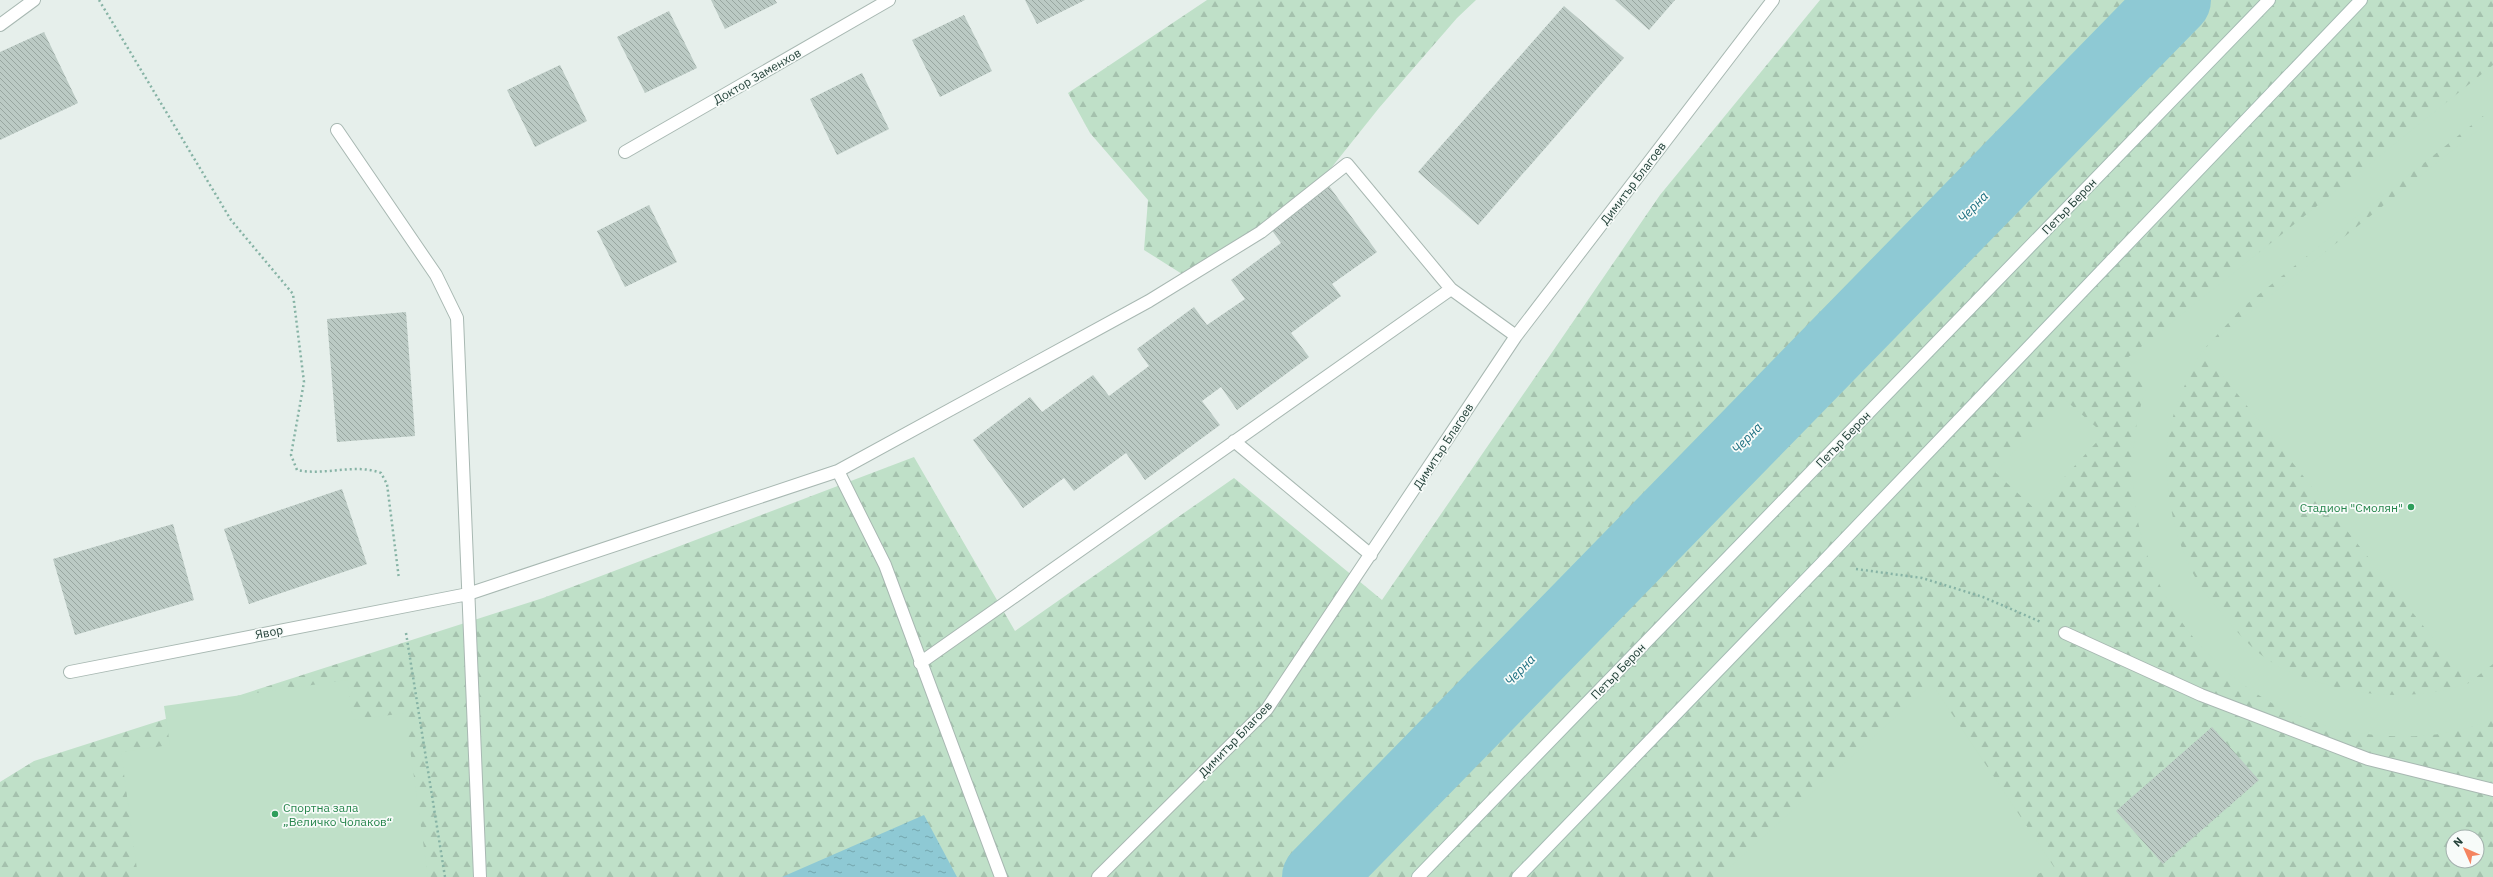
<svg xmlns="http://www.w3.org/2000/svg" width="2493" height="877" viewBox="0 0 2493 877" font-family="'IBM Plex Sans',sans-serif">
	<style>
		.forest { fill: url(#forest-firs); fill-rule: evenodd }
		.green { fill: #bfe0c8; fill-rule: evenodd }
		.water { fill: url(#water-ripples) }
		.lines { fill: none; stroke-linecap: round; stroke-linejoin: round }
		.river { stroke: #8ec9d4; stroke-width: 72 }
		.building { fill: url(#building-back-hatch) }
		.service-casing { stroke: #a8b8b2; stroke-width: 14 }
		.minor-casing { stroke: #a8b8b2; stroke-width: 14 }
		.secondary-casing { stroke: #a4bbb3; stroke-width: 14 }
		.path { stroke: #86b3a5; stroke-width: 2.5; stroke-dasharray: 2 3; stroke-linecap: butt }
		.service { stroke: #fff; stroke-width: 12 }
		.minor { stroke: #fff; stroke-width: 12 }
		.secondary { stroke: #fff; stroke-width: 12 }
		.leisure-dot { fill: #2e9e5b; stroke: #f7fbf9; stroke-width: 1.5 }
		.labels { text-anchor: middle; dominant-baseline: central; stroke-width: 3.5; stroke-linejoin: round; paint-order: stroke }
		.street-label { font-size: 12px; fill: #24423a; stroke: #f7fbf9 }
		.leisure-label { font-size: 12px; fill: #27864d; stroke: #f7fbf9; text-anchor: end }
		.water-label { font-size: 13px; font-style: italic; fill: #1c6f80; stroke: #f7fbf9 }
	</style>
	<defs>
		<pattern id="forest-firs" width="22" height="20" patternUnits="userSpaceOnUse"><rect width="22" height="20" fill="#bfe0c8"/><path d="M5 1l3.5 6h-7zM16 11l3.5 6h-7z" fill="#a4c1ad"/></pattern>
		<pattern id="water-ripples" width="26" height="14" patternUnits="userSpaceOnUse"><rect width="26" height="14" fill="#8ec9d4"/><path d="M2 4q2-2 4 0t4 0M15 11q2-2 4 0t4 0" fill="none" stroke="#74a5ad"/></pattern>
		<pattern id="building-back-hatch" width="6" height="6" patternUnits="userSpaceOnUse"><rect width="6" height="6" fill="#bbcac4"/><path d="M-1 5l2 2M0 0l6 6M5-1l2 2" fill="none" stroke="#98a6a0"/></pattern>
	</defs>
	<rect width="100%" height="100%" fill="#e6efeb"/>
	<!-- forest -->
	<path class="forest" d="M1207,0H1476L1457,18L1379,108L1320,182L1190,279L1144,250L1148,200L1090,133L1068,93Z
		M1820,0H2493V877H0V782L34,761L543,598L914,457L1015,631L1234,478L1382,600L1660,195ZM2453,837H2477V861H2453Z"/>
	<!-- green -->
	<path class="green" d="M2493,65V108L2243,307L2205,348L2493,118V664L2470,682L2493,674V719C2456,735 2414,739 2375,735C2208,719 2092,549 2146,388L2121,363ZM2202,351H2203L2469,683C2419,700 2371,698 2321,683C2303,677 2288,673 2273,663C2253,651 2236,631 2221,613C2215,605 2208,597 2202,589C2176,548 2164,495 2167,447C2170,414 2186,380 2202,351Z
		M2063,398L2104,434L2035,509L1995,472Z
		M347,680L353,720L405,713L428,877H138L121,752L170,745L164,706Z
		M1932,684L2054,867L2031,877H1719Z"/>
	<!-- water -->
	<path class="water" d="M924,815L957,877H782Z"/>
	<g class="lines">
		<!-- river -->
		<path class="river" d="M1318,877L2175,0"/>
	</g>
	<!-- building -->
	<path class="building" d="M711,0H775L777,3L725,29Z
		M1025,0H1085L1037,24Z
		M1615,0H1675L1649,30Z
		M1564,6L1624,58L1478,225L1418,172Z
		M669,11L697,68L645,93L617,37Z
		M964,15L992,71L940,97L912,40Z
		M44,32L78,103L0,140V52Z
		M560,65L587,121L535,147L507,90Z
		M862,73L889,129L837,155L810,99Z
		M1329,186L1377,252L1332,284L1341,296L1291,333L1309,357L1237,410L1221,387L1202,401L1220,425L1145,480L1126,453L1074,491L1064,478L1023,508L973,440L1030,397L1042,412L1093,375L1109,396L1149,366L1137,349L1194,307L1207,325L1245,299L1231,280L1281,243L1271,229Z
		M649,205L677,262L625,287L597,231Z
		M406,312L415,436L337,442L327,319Z
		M342,489L367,564L249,604L224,529Z
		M173,524L194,600L75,635L53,559Z
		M2212,727L2259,780L2163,864L2116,811Z"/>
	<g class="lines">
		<defs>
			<path id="service" d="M2065,633L2201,695L2368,759L2493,790"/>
			<path id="minor" d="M0,25L34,0
				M337,130L436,275L457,318L480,877
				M625,152L889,0
				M1234,441L1371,555
				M838,471L885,565L1001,877
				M920,663L1451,289
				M70,672L468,594L838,471L1149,301L1261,232L1347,164L1451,289L1516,336
				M1098,877L1267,709L1516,336L1773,0"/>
			<path id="secondary" d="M1418,877L2269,0
				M1518,877L1822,563L2361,0"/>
		</defs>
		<!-- service casing -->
		<use href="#service" class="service-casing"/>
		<!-- minor casing -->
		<use href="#minor" class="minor-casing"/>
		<!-- secondary casing -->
		<use href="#secondary" class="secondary-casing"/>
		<!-- path -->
		<path class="path" d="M99,0L231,220L293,294L304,382L291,455L297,470C325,476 355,463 381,473L387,484L399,579
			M1856,569L1922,578L1983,597L2041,622
			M406,633L445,877"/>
		<!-- service -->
		<use href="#service" class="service"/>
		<!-- minor -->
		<use href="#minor" class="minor"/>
		<!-- secondary -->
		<use href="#secondary" class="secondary"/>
	</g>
	<!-- markers -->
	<g class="leisure-dot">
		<circle cx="2411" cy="507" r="4"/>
		<circle cx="275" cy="814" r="4"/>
	</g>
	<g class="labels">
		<!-- street labels -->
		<g class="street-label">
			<text transform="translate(757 76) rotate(-30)">Доктор Заменхов</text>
			<text transform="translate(1633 183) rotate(-53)">Димитър Благоев</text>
			<text transform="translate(2069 206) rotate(-46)">Петър Берон</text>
			<text transform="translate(1843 439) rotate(-46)">Петър Берон</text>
			<text transform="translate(1443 446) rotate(-57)">Димитър Благоев</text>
			<text transform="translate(269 632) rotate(-11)">Явор</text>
			<text transform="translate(1618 671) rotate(-46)">Петър Берон</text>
			<text transform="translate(1235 739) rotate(-46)">Димитър Благоев</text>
		</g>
		<!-- leisure labels -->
		<g class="leisure-label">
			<text x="2403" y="507">Стадион "Смолян"</text>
			<text x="283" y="807" text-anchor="start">Спортна зала<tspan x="283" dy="14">„Величко Чолаков“</tspan></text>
		</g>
		<!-- water labels -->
		<g class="water-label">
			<text transform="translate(1973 207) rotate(-46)">Черна</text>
			<text transform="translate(1747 438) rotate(-46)">Черна</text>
			<text transform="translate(1520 670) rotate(-46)">Черна</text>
		</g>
	</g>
	<!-- north arrow -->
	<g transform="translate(2465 849) rotate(315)"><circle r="19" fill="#f7fbf9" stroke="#a3b1ad"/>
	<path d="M0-3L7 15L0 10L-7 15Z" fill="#f4845f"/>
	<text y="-6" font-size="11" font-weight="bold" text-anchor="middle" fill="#24423a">N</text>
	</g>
</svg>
